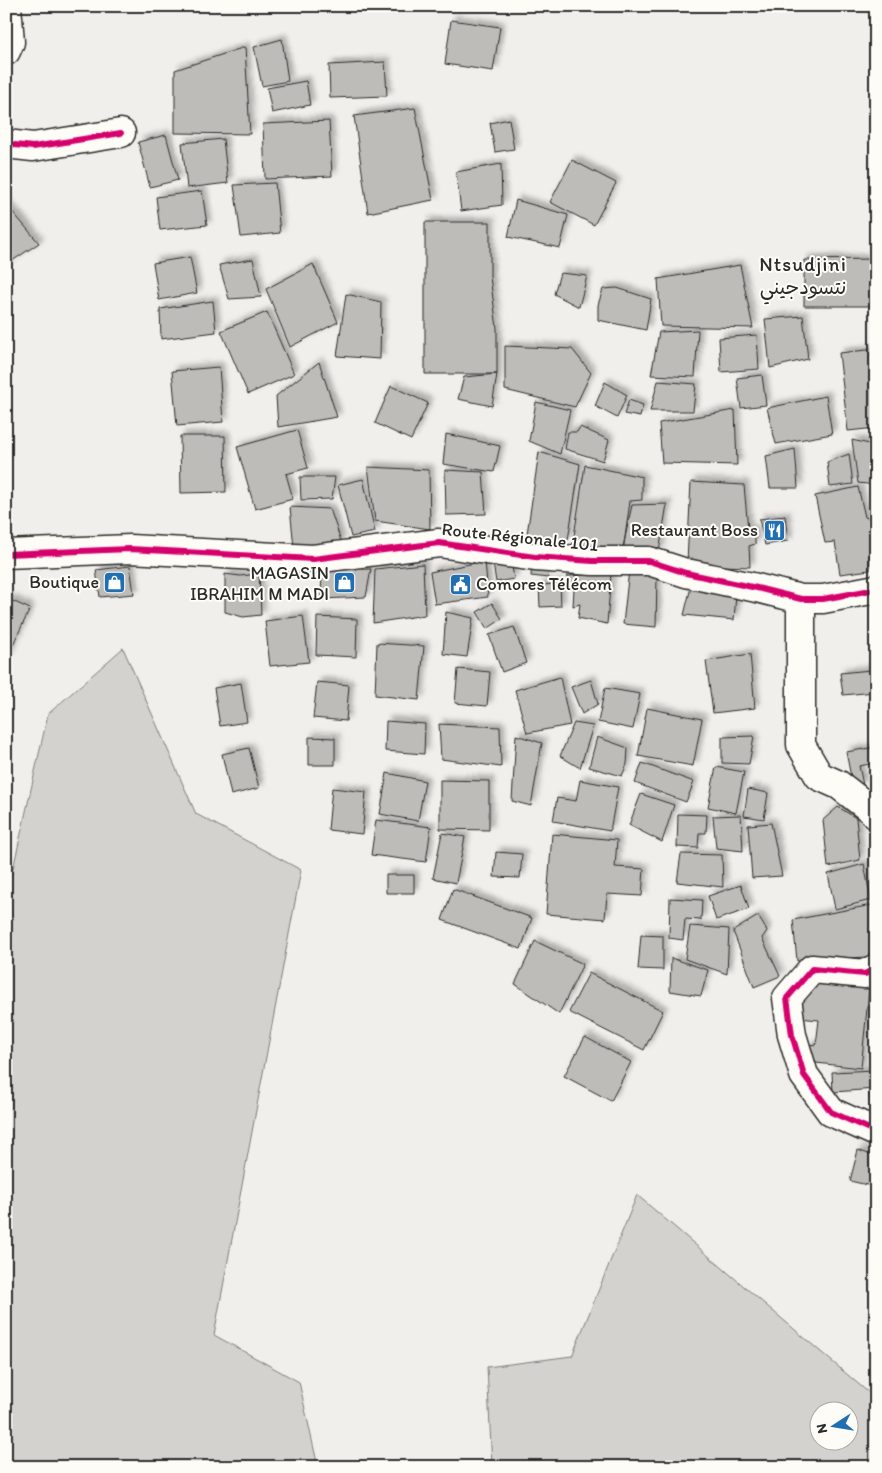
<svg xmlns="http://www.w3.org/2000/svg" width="882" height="1473" viewBox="0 0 882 1473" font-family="Itim,'Playpen Sans Arabic',sans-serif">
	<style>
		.green { fill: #d3d2cf; stroke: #7f7e7d; fill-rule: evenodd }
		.building { fill: #bdbcb8; stroke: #2b2b2b; filter: url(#shadow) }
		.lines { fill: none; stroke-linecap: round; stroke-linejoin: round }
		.minor-casing { stroke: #2b2b2b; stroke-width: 31 }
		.minor { stroke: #fdfcf7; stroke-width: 28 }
		.cycleway-casing { stroke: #fdfcf7; stroke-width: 9 }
		.cycleway { stroke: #d6006c; stroke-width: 6 }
		.labels { text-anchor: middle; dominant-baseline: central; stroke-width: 4; stroke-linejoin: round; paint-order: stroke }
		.poi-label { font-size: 18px; fill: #2b2b2b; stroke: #fdfcf7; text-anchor: end }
		.street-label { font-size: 18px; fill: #2b2b2b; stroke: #fdfcf7 }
		.quarter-label { font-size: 20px; letter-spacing: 1px; fill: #2b2b2b; stroke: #fdfcf7 }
	</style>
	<defs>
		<filter id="shadow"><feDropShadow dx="4.5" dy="-4.5" stdDeviation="2.5" flood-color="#0004"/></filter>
	</defs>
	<rect width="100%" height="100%" fill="#f0efeb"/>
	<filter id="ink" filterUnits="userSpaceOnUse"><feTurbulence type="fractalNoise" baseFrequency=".02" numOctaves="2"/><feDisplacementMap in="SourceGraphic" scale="10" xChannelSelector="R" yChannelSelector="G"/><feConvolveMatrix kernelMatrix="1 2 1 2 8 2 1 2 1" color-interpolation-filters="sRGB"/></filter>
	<g filter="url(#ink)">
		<!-- green -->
		<path class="green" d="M123,648L196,814L301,870L214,1335L299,1382L318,1467H6V900L48,714Z
			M637,1195L876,1399V1467H492L487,1367L572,1356ZM820,1410H850V1440H820Z"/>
		<!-- building -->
		<path class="building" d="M451,20L500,27L493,71L445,64Z
			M282,39L288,81L262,86L254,47Z
			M245,47L250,134L175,133V70Z
			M385,62L387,96L330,98L329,65Z
			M306,81L310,105L272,113L267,88Z
			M415,108L433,200L368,213L354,116Z
			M509,119L514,149L495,152L490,123Z
			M329,121L332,176L265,179L263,124Z
			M166,135L178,180L150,187L138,142Z
			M223,139L228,183L187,188L182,143Z
			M572,160L616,183L594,225L550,202Z
			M501,164L502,205L461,211L456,172Z
			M275,183L280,233L241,237L234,185Z
			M202,191L207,225L160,230L156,197Z
			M516,200L568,215L560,248L508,237Z
			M6,204L39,243L6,265Z
			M425,222H490V277L497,328V374H425Z
			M190,257L197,293L159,300L153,263Z
			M253,259L261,297L229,299L219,265Z
			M876,259V306H804V260Z
			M313,264L338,322L290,347L266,289Z
			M740,265L753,328L661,326L658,279Z
			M560,273L587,276L579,307L554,294Z
			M617,288L651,299L646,330L598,320V305L603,289Z
			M346,294L381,302L380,359L337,356Z
			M213,301L216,332L161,339L160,309Z
			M267,312L294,374L248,394L221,331Z
			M803,316L808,359L770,368L765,319Z
			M698,330L695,377L651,375L659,332Z
			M757,335L759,369L721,372L719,338Z
			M505,346L572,349L591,373L575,407L505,390Z
			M876,349V428L848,431L839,353Z
			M319,362L337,417L278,427L276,396Z
			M219,367L223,422L177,426L172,371Z
			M497,374L492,406L458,399L464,377Z
			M762,375L766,405L741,408L737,378Z
			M658,381L696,384L693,411H650Z
			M605,382L627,395L617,418L595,406Z
			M391,386L428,403L411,440L375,423Z
			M826,396L832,434L776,444L767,408Z
			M629,400L643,405L640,417L624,414Z
			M536,402L570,410L560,454L529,441Z
			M735,410L737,465L662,463L659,423Z
			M580,427L609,440L603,461L565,449L568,432H577Z
			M297,430L308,468L286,474L293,499L255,509L237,447Z
			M446,434L500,446L494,472L443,464Z
			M180,436H225L226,492L181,493Z
			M852,440L869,444L876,443V485L858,483Z
			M795,449L798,488H770L766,456Z
			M539,452L580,464L568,540L526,541Z
			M849,454L853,484L830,487L827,462Z
			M585,465L642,477V500L630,501L623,552L572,549Z
			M368,467L429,470L430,529L375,521Z
			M445,470L483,472L486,514L446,515Z
			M300,477H335L332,499L301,500Z
			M363,479L375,532L351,537L338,485Z
			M691,482L744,485L748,530L755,531V544L749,546L750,567L723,566L718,572L687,562Z
			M858,487L865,517L870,519V570L840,574L835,542L825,543L815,496Z
			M667,504L659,552L623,547L632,505Z
			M290,507L330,509L341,541L331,551L294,548Z
			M785,516L788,541L765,545L759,519Z
			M511,560L514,579L496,582L493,563Z
			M485,561L488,597L435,604L430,572Z
			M532,562L550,563L548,578L531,576Z
			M423,564L425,615L373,623L375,569Z
			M130,566L134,594L100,597L96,570Z
			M371,569L366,597L321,599L322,570Z
			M629,570L657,576L656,627L623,624Z
			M225,574L240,576L259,574L261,615L243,617L225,612Z
			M611,574L607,624L578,618L580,604L573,606L574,588L567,576Z
			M692,583L736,594L734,620L684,615Z
			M560,584L561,606L540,607L539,585Z
			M6,598L30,609L6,659Z
			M492,603L502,619L487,629L477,612Z
			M446,612L473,618L467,657L443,654Z
			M303,616L309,662L270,666L265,621Z
			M317,617L357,619L356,657L316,655Z
			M514,627L526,663L502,672L489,635Z
			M377,643L424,646L419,700L375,695Z
			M750,654L755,708L713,713L706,661Z
			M458,669L490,672L487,706L455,703Z
			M871,670L875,692L843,695L840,673Z
			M560,677L570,725L527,733L515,690Z
			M591,680L598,704L582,714L571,687Z
			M317,682L349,685L346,721L313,718Z
			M241,683L247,722L220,726L214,688Z
			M605,688L640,694L633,729L598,722Z
			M647,708L702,719L693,766L638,756Z
			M386,721L425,724L424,754L385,751Z
			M574,723L593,726L580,768L560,756Z
			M439,724L500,727L501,767L441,759Z
			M516,735L542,743L531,806L512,801Z
			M754,736L749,764L722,763V737Z
			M309,737L335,738V765H309Z
			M597,737L628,748L627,764L622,776L589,767Z
			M876,747V763L859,766L863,785L853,787L846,752Z
			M249,748L259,788L231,795L222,754Z
			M642,763L694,782L686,802L635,783Z
			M716,767L744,772L736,813L708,807Z
			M387,773L425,781L418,821L380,814Z
			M440,780L489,781V830L440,829Z
			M580,780L618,787L610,831L553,821L557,798L576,801Z
			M332,788L366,792L362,834L328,830Z
			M748,789L768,793L764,819L744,816Z
			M641,794L674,805L662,842L629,825Z
			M876,801V846L865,804Z
			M838,807L856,818L860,860L828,867L823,820Z
			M678,814L707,815L706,833H699L698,848L677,847Z
			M741,815L743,851L716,848L713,816Z
			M376,820L431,827L426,862L371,855Z
			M771,823L782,876L752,878L748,825Z
			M442,833L465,837L456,883L433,878Z
			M552,834L617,840L615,867L644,869L642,896L607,894L605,919L546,914Z
			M496,852L522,854L520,878L494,877Z
			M681,854L722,855L723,887L677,882Z
			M864,864L871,900L835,909L828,874Z
			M386,875H414V893H386Z
			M741,885L749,909L716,920L708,896Z
			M453,889L532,918L521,949L442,920Z
			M670,898L702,900L701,920L685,919L683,940L669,938Z
			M872,905L876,946L867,957L797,961L793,920Z
			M758,916L767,931L762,938L780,976L754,987L733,931Z
			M690,926L729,929L727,974L685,959Z
			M641,935L663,936V970L638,969Z
			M535,941L583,964L559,1014L515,984Z
			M671,958L708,970L701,996L670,991Z
			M589,973L663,1011L644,1050L569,1012Z
			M804,982L869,989L861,1068L807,1062L809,1044L816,1045L819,1020L800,1018Z
			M585,1037L631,1062L611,1101L564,1076Z
			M875,1070L876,1089L833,1092L832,1072Z
			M876,1093V1128H874L869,1094Z
			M858,1150L876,1157V1187L850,1181Z"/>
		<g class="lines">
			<defs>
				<path id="minor" d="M6,51L10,42L7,6
					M6,144L33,147L121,133
					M6,554L130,549L313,559L439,543L535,557L593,561H649L686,573L757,588L801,599H823L876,589
					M801,599V745L819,776L839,785L874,812L876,815
					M876,968L865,974L812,969L787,998L792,1035L804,1075L831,1112L876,1132"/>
			</defs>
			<!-- minor casing -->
			<use href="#minor" class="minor-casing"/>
			<!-- minor -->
			<use href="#minor" class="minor"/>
			<defs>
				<path id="cycleway" d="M6,144L33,147L121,133
					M6,554L130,549L313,559L439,543L535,557L593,561H649L686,573L757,588L801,599H823L876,589
					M876,968L865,974L812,969L787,998L792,1035L804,1075L831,1112L876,1132"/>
			</defs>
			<!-- cycleway casing -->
			<use href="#cycleway" class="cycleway-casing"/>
			<!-- cycleway -->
			<use href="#cycleway" class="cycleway"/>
		</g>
	</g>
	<!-- icons -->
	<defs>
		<symbol id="restaurant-square" viewBox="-11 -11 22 22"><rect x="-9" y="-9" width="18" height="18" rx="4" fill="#1f6fb2" stroke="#fdfcf7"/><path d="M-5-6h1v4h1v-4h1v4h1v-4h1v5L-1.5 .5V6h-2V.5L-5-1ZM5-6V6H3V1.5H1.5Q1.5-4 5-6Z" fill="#fff"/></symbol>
		<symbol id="shop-square" viewBox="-11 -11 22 22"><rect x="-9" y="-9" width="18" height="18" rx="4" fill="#1f6fb2" stroke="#fdfcf7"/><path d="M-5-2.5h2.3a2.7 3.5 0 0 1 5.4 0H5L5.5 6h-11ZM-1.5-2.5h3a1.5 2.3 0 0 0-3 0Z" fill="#fff"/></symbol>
		<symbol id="civic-square" viewBox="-11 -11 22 22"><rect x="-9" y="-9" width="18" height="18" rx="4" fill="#1f6fb2" stroke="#fdfcf7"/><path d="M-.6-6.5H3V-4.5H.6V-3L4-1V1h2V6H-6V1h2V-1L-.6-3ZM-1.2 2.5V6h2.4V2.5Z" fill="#fff"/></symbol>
	</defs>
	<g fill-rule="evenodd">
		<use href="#restaurant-square" x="762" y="518" width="25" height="25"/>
		<use href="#shop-square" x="102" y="570" width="25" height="25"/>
		<use href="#shop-square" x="332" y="570" width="25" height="25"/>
		<use href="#civic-square" x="448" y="572" width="25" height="25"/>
	</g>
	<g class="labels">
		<!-- poi labels -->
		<g class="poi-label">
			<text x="758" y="530">Restaurant Boss</text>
			<text x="329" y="573">MAGASIN<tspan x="329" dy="21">IBRAHIM M MADI</tspan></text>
			<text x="99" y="582">Boutique</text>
			<text x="476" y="584" text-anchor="start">Comores Télécom</text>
		</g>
		<!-- street labels -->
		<g class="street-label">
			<text transform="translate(520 537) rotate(6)">Route Régionale 101</text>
		</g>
		<!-- quarter labels -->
		<g class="quarter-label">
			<text x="803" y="264">Ntsudjini<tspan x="803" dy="23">نتسودجيني</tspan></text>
		</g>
	</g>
	<!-- margin -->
	<rect width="882" height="1473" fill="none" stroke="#fdfcf7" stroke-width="25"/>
	<rect x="12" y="12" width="857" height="1448" fill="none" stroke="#2b2b2b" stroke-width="2" filter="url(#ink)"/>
	<!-- north arrow -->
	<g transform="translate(834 1426) rotate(258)"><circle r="24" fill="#fdfcf7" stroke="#a9a8a5"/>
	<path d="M0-4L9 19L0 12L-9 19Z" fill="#1f6fb2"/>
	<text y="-8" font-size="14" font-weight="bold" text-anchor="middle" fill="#2b2b2b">N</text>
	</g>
</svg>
